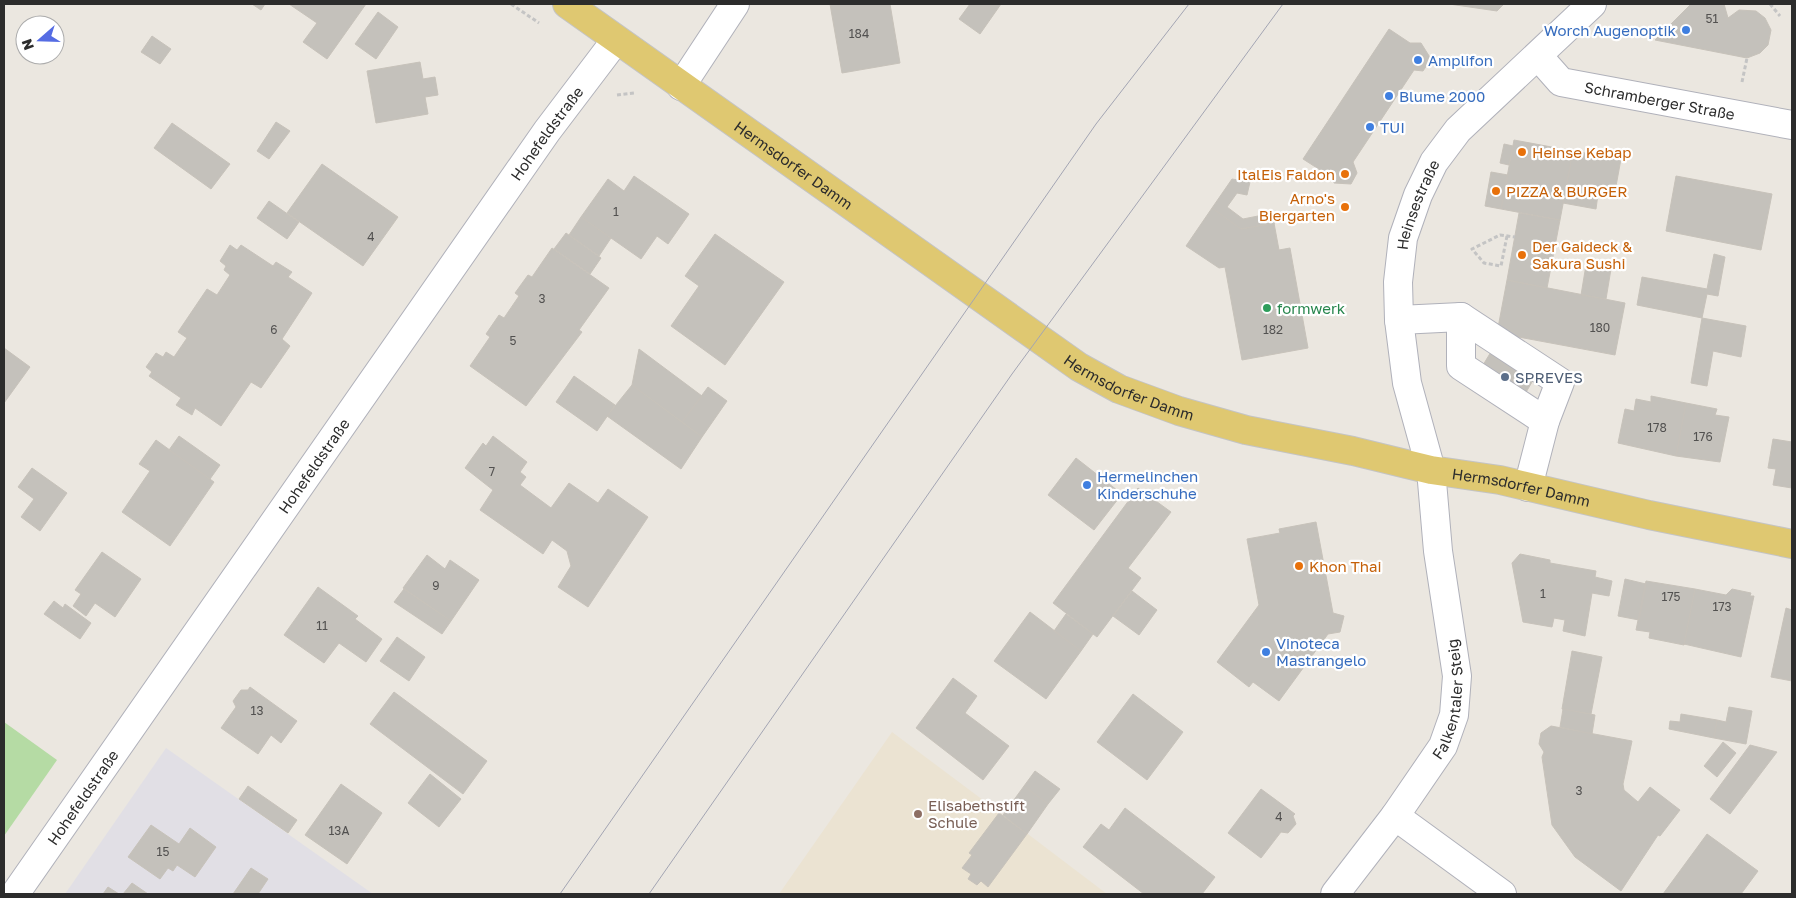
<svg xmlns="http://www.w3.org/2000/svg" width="1796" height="898" viewBox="0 0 1796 898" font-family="'Golos Text',sans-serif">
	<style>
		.industrial { fill: #e1dfe5 }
		.education { fill: #ebe3d2 }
		.green { fill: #b5dba4 }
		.building { fill: #c4c1bb; stroke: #c7c2ba }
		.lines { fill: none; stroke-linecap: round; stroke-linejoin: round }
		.minor-casing { stroke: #b0b1ba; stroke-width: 30 }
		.major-casing { stroke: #c4c4c4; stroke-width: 30 }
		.path { stroke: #c4c4c4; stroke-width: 3; stroke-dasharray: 4 2.5; stroke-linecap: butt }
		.minor { stroke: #fff; stroke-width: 28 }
		.major { stroke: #dfc871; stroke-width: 28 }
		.tram { stroke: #a3a5b3; stroke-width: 1 }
		.shop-dot { fill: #3f7fe0; stroke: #fff; stroke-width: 2 }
		.food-dot { fill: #e8710a; stroke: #fff; stroke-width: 2 }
		.leisure-dot { fill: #2e9e5b; stroke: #fff; stroke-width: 2 }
		.service-dot { fill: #5c6f8a; stroke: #fff; stroke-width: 2 }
		.education-dot { fill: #8d6e63; stroke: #fff; stroke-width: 2 }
		.labels { text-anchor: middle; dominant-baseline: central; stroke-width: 4.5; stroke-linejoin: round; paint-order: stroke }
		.number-label { font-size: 12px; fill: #525150 }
		.shop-label { font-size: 15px; fill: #366cbe; stroke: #fff; text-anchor: start }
		.street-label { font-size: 15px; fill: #2c2c2c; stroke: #fff }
		.food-label { font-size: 15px; fill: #c56008; stroke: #fff; text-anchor: start }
		.leisure-label { font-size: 15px; fill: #27864d; stroke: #fff; text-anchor: start }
		.service-label { font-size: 15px; fill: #4e5e75; stroke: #fff; text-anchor: start }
		.education-label { font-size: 15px; fill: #785e54; stroke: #fff; text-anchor: start }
	</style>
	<rect width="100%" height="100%" fill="#ebe7e0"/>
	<!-- industrial -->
	<path class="industrial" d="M166,748L373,894H65Z"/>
	<!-- education -->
	<path class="education" d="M892,732L1003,815L1107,894H779Z"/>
	<!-- green -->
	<path class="green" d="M4,722L57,760L4,836Z"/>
	<!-- building -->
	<path class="building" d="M252,4H265L261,10Z
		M289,4H366L327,59L303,42L317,23Z
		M830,4H890L900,63L842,73Z
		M970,4H1001L980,34L959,19Z
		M1449,4H1504L1497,11Z
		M1691,4H1724L1728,18L1739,10L1756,11L1765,18L1771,30L1768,45L1760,53L1747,58L1655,40Z
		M378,12L398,27L376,59L355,44Z
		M1389,29L1410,43H1421L1431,59L1423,71L1414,70L1353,162L1357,173L1351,184L1334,183L1328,175L1303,159Z
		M152,36L171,49L160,64L141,52Z
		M420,62L423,79L435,77L438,95L425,97L428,114L376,123L367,71Z
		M276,122L290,131L269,159L257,151Z
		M172,123L230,164L211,189L154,148Z
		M1514,140L1573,151L1560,220L1501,209Z
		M1504,144L1513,146L1509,165L1500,163Z
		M1573,151L1621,159L1614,197L1598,194L1596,209L1563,203Z
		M322,164L398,217L363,266L287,213Z
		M1491,172L1508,175L1501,209L1485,206Z
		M634,176L689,214L668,244L657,236L641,259L581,217L608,179L624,191Z
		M1676,176L1772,194L1761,250L1666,231Z
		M1232,179L1250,182L1247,195L1237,193L1227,207L1243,219L1273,213L1275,223L1241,229L1212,208Z
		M269,201L299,222L287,239L257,218Z
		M1212,208L1241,229L1274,223L1279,250L1290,248L1308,348L1242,360L1225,267L1219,268L1186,246Z
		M1519,213L1560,220L1547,288L1507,280Z
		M581,217L611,238L599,256L569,235Z
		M566,233L601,258L590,274L554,249Z
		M715,234L784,282L725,365L671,326L699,286L685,276Z
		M230,245L237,250L241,245L273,266L276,262L292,272L288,277L312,293L282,339L290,346L261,388L251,382L221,426L195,408L192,415L176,405L181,398L149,376L152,372L146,367L156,353L163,357L166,352L174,357L187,338L178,332L207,289L217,295L230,275L224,270L226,266L220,261Z
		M552,248L609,288L579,330L582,332L526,406L470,366L490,337L486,334L499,315L504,318L519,296L515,293L528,275L532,277Z
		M1714,254L1725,257L1718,296L1707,294L1702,318L1637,305L1642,277L1707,289Z
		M1586,265L1611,269L1606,299L1581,295Z
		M1507,280L1625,303L1615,355L1497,333Z
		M1702,318L1746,326L1741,357L1713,351L1707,386L1691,383Z
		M1500,337L1543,363L1521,401L1477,375Z
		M4,348L30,367L4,403Z
		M639,349L702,396L682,422L632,385Z
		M574,376L615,405L597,431L556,402Z
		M632,385L702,437L681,469L607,416Z
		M708,387L727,401L702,437L682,422Z
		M1651,396L1686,403L1676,456L1618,443L1625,409L1634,411L1636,399L1651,402Z
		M1686,403L1717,409L1715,415L1729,417L1720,462L1676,456Z
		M179,436L220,465L210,479L169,450Z
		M493,436L527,462L520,472L526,477L520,485L551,508L569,483L598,503L608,489L648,517L588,607L558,587L571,566L567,551L552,540L543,554L480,510L493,490L465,468L483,443L486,446Z
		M1773,439L1792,442V488L1773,485L1776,469L1768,468Z
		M156,440L214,482L170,546L122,512L150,471L139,464Z
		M1076,458L1122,494L1094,530L1048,495Z
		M32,468L67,493L40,531L21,517L34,499L18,487Z
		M1138,488L1171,512L1128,568L1141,578L1097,637L1053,603Z
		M1316,522L1333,613L1344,616L1340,632L1328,634L1279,701L1253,682L1249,687L1217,662L1259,605L1247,539L1280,533L1279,529Z
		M102,552L141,579L115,617L95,603L86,616L73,606L81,594L75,590Z
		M1520,554L1550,560V563L1596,571L1595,577L1612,581L1609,596L1592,593L1585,636L1563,631L1565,620L1554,618L1552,627L1523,622L1512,563Z
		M427,555L445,569L450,560L479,580L451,621L403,588Z
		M1625,579L1646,584L1639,620L1618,616Z
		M1646,581L1695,589L1684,645L1649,638L1650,632L1636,630Z
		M318,587L358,616L355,619L382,639L366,662L339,643L324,663L284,635Z
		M404,589L451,621L442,634L394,602Z
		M1695,589L1726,595L1732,589L1751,593L1750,596H1754L1741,657L1684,644Z
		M1132,591L1157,610L1139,635L1113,616Z
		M54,601L63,608L65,604L91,623L80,639L44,614Z
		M1786,608L1792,610V681L1771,677Z
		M1030,612L1081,651L1046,699L994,661Z
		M1066,614L1093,634L1081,651L1054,631Z
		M397,637L425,657L409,681L380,661Z
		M1572,651L1602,657L1591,714L1562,709Z
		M953,678L977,696L965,713L1009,746L983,780L916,728Z
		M250,687L297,721L281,743L271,735L258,754L221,728L236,707L233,701L241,690H248Z
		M394,692L487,761L463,794L370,724Z
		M1133,694L1183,732L1147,780L1097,742Z
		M1729,707L1752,711L1746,744L1714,738L1717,720L1726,722Z
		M1563,709L1595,715L1592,734L1560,727Z
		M1681,714L1717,720L1714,738L1669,729L1670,721L1680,722Z
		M1551,726L1632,741L1623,784L1624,790L1638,802L1650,787L1680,810L1660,836L1658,835L1621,891L1575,857L1552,825L1542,757L1544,752L1539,744L1541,733Z
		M1723,742L1736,753L1717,777L1704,766Z
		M1750,745L1777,752L1730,814L1710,799Z
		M1035,771L1060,789L1048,804L1024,786Z
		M430,774L461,799L439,827L408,803Z
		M341,784L382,813L347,864L305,835Z
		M248,786L297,820L288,833L239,799Z
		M1024,786L1048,804L1027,834L1003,815Z
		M1261,789L1295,814L1293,816L1296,824L1288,833L1281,832L1261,858L1228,833Z
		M1125,808L1215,877L1202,894H1144L1083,847L1101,824L1109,830Z
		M999,813L1027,834L988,887L981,881L977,885L968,879L971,874L962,868L972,855L969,853Z
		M151,825L179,844L190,828L216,847L195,877L177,865L173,871L168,868L160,879L128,857Z
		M1707,834L1758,871L1741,894H1663Z
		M251,868L268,879L258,894H233Z
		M132,883L148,894H123Z
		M108,887L119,894H103Z"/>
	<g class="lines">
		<defs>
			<g id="minor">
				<path id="s1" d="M1538,56L1561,82L1792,125"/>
				<path d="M681,86L735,4"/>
				<path d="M1461,317V366L1545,421"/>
				<path d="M1399,320L1461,317L1560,382L1545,421L1528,487"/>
				<path d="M1395,816L1502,894"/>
				<path id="s2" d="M15,894L547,131L616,40"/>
				<path id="s3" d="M1335,894L1395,816L1443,746L1454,715L1457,676L1438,551L1431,470L1407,383L1399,320L1398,282L1403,238L1418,195L1434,162L1458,130L1592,4"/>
			</g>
			<g id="major">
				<path id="s4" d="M567,4L1079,367L1119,389L1179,411L1246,430L1353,451L1431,470L1500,480L1649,515L1792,544"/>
			</g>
		</defs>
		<!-- minor casing -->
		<use href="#minor" class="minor-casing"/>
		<!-- major casing -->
		<use href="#major" class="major-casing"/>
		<!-- path -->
		<path class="path" d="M511,4L539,23
			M1770,4L1780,16
			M1742,82L1747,58
			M617,95L634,93
			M1507,236L1501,266L1484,263L1472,249L1500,235L1515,237"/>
		<!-- minor -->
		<use href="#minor" class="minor"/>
		<!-- major -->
		<use href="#major" class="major"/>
		<!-- tram -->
		<path class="tram" d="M560,894L1096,124L1189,4
			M649,894L1012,374L1283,4"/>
	</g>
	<!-- markers -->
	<g class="shop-dot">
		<circle cx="1686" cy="30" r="5"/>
		<circle cx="1418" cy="60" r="5"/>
		<circle cx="1389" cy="96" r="5"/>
		<circle cx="1370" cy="127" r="5"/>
		<circle cx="1087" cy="485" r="5"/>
		<circle cx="1266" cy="652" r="5"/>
	</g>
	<g class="food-dot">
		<circle cx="1522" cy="152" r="5"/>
		<circle cx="1345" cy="174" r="5"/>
		<circle cx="1496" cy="191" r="5"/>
		<circle cx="1345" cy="207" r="5"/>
		<circle cx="1522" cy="255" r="5"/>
		<circle cx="1299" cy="566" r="5"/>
	</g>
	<circle class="leisure-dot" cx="1267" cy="308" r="5"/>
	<circle class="service-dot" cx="1505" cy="377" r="5"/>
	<circle class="education-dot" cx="918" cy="814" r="5"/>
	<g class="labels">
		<!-- number labels -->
		<g class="number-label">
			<text x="1712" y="18">51</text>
			<text x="859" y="33">184</text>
			<text x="616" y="211">1</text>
			<text x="371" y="236">4</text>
			<text x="542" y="298">3</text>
			<text x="1600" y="327">180</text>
			<text x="274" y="329">6</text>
			<text x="1273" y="329">182</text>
			<text x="513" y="340">5</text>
			<text x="1657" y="427">178</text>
			<text x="1703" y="436">176</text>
			<text x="492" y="471">7</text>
			<text x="436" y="585">9</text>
			<text x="1543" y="593">1</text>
			<text x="1671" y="596">175</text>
			<text x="1722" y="606">173</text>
			<text x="322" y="625">11</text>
			<text x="257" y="710">13</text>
			<text x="1579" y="790">3</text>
			<text x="1279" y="816">4</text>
			<text x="339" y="830">13A</text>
			<text x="163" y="851">15</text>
		</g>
		<!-- shop labels -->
		<g class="shop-label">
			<text x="1676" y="30" text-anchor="end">Worch Augenoptik</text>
			<text x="1428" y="60">Amplifon</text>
			<text x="1399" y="96">Blume 2000</text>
			<text x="1380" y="127">TUI</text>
			<text x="1097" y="476">Hermelinchen<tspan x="1097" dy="17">Kinderschuhe</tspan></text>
			<text x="1276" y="643">Vinoteca<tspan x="1276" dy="17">Mastrangelo</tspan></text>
		</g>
		<!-- street labels -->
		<g class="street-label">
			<text stroke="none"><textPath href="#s1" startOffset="135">Schramberger Straße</textPath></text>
			<text stroke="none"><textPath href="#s2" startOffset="928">Hohefeldstraße</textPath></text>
			<text stroke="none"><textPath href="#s4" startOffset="278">Hermsdorfer Damm</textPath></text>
			<text stroke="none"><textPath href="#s3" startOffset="735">Heinsestraße</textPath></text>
			<text stroke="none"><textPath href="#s4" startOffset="682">Hermsdorfer Damm</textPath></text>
			<text stroke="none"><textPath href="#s2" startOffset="522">Hohefeldstraße</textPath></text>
			<text stroke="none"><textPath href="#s4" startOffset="1088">Hermsdorfer Damm</textPath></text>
			<text stroke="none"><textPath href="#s3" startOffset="231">Falkentaler Steig</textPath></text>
			<text stroke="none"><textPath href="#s2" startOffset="118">Hohefeldstraße</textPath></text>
		</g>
		<!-- food labels -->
		<g class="food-label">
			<text x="1532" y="152">Heinse Kebap</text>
			<text x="1335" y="174" text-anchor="end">ItalEis Faldon</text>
			<text x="1506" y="191">PIZZA &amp; BURGER</text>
			<text x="1335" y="198" text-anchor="end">Arno's<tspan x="1335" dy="17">Biergarten</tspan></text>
			<text x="1532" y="246">Der Gaideck &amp;<tspan x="1532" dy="17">Sakura Sushi</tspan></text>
			<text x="1309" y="566">Khon Thai</text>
		</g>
		<!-- leisure labels -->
		<g class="leisure-label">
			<text x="1277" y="308">formwerk</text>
		</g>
		<!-- service labels -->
		<g class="service-label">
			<text x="1515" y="377">SPREVES</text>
		</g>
		<!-- education labels -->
		<g class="education-label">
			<text x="928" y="805">Elisabethstift<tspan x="928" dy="17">Schule</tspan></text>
		</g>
	</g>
	<!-- border -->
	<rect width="1796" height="898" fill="none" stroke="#2c2c2c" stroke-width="10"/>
	<!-- north arrow -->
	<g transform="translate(40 40) rotate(250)"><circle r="24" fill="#ffffff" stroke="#ababab"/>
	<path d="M0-4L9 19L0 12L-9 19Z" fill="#556ce3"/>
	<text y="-8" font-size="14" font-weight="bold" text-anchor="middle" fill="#2c2c2c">N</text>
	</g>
</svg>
